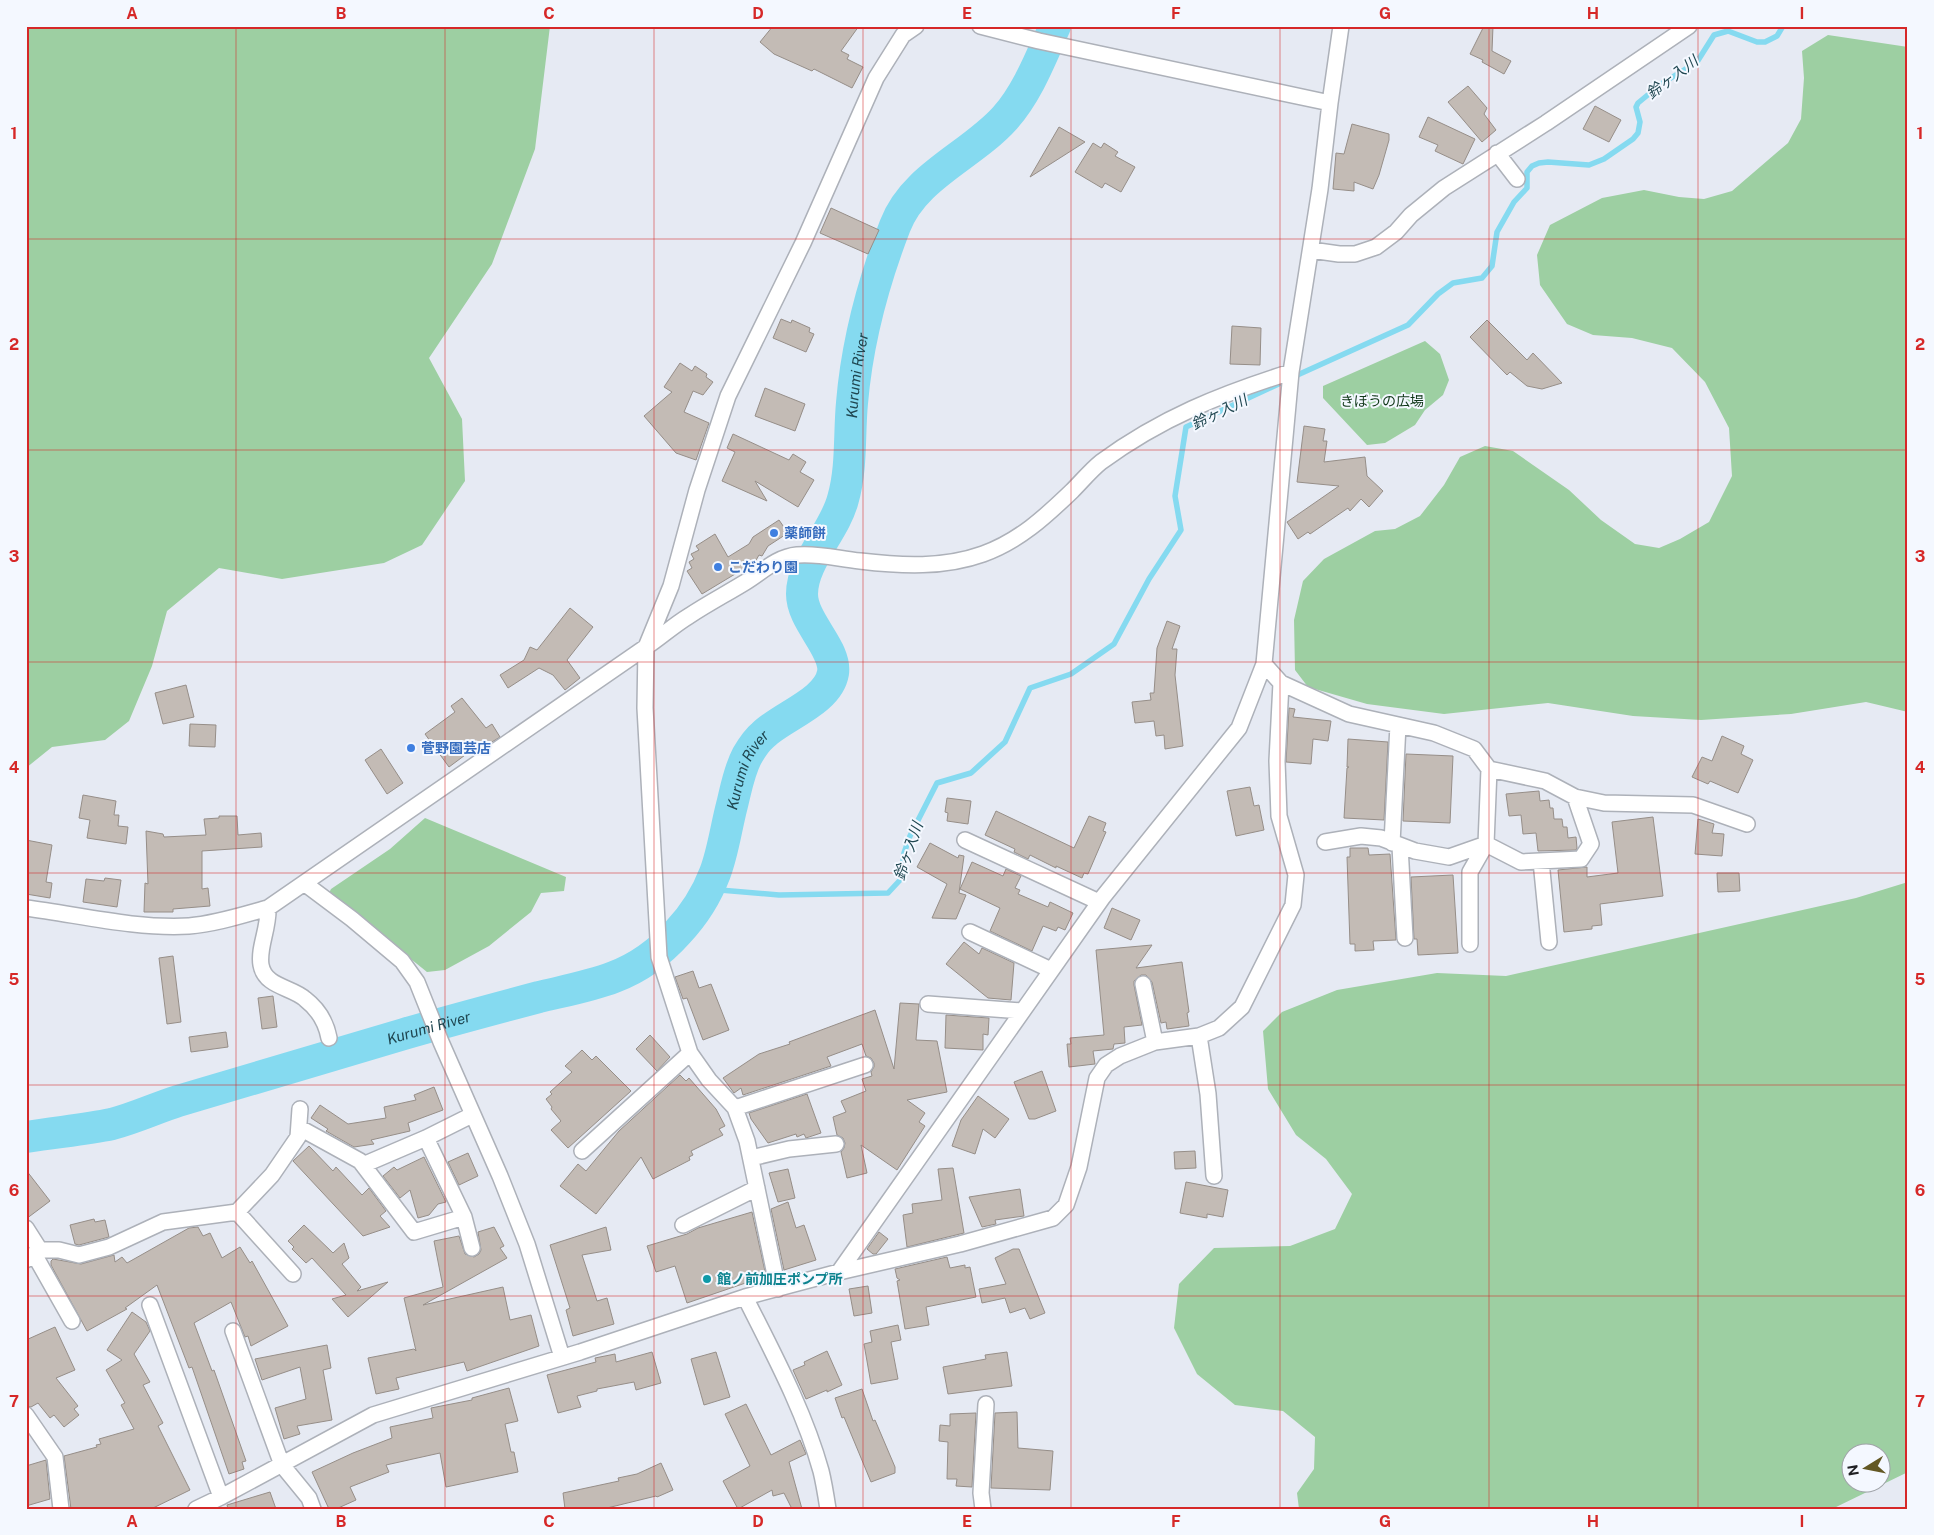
<svg xmlns="http://www.w3.org/2000/svg" width="1934" height="1535" viewBox="0 0 1934 1535" font-family="'Public Sans','Noto Sans JP',sans-serif">
	<style>
		.green { fill: #9dcfa2; fill-rule: evenodd }
		.lines { fill: none; stroke-linecap: round; stroke-linejoin: round }
		.stream { stroke: #85daf0; stroke-width: 5.5 }
		.river { stroke: #85daf0; stroke-width: 32 }
		.building { fill: #c3bbb5; stroke: #968e88 }
		.minor-casing { stroke: #adb1b9; stroke-width: 18 }
		.minor { stroke: #fff; stroke-width: 15 }
		.grid { fill: none; stroke: #d62828; stroke-width: 1; stroke-opacity: 0.55 }
		.shop-dot { fill: #3f7fe0; stroke: #f4f8ff; stroke-width: 2 }
		.culture-dot { fill: #0f9aa8; stroke: #f4f8ff; stroke-width: 2 }
		.labels { text-anchor: middle; dominant-baseline: central; stroke-width: 4; stroke-linejoin: round; paint-order: stroke }
		.park-label { font-size: 14px; fill: #103718; stroke: #f4f8ff }
		.shop-label { font-size: 14px; font-weight: bold; fill: #366cbe; stroke: #f4f8ff; text-anchor: start }
		.culture-label { font-size: 14px; font-weight: bold; fill: #0d838f; stroke: #f4f8ff; text-anchor: start }
		.water-label { font-size: 15px; font-style: italic; fill: #1f4650; stroke: #f4f8ff }
		.neatline { fill: none; stroke: #d62828; stroke-width: 2 }
		.grid-label { font-size: 16px; text-anchor: middle; font-weight: bold; fill: #d62828 }
	</style>
	<rect width="100%" height="100%" fill="#e6eaf3"/>
	<!-- green -->
	<path class="green" d="M26,26H550L535,149L492,264L429,358L462,419L465,481L422,545L384,563L282,579L219,568L167,611L152,666L129,721L105,740L52,747L26,768Z
		M1828,35L1908,47V712L1866,702L1791,714L1701,720L1633,716L1548,703L1444,714L1367,704L1308,687L1295,670L1294,620L1303,581L1324,559L1375,531L1395,529L1420,516L1444,485L1460,457L1485,446L1513,451L1569,490L1601,520L1635,544L1659,548L1680,539L1709,522L1732,476L1729,428L1705,382L1672,348L1632,338L1593,335L1567,324L1540,285L1537,255L1550,225L1602,198L1644,190L1679,197L1704,199L1732,191L1788,143L1801,119L1804,78L1802,51Z
		M1425,341L1440,354L1449,380L1443,395L1425,410L1415,425L1385,443L1367,445L1323,398V386Z
		M425,818L566,877L564,891L541,893L531,912L489,946L445,970L427,972L329,893L331,889L390,849Z
		M1908,882V1472L1832,1509H1299L1297,1493L1314,1469L1315,1437L1283,1411L1235,1405L1197,1374L1174,1328L1179,1284L1214,1248L1290,1246L1335,1229L1352,1194L1326,1159L1296,1135L1268,1089L1263,1031L1282,1012L1337,990L1437,973L1506,976L1856,898ZM1882,1452V1482H1852V1452Z"/>
	<g class="lines">
		<!-- stream -->
		<path class="stream" d="M1293,377L1408,325L1438,294L1453,283L1482,278L1492,266L1497,232L1514,202L1527,188V172L1532,166L1539,163L1548,162L1589,165L1604,159L1633,139L1638,133L1640,122L1636,107L1638,103L1661,84L1697,62L1714,35L1728,31L1757,42H1765L1777,36L1783,26
			M706,891L720,890L779,895L888,893L901,879L904,853L910,836L937,783L971,773L1005,742L1030,688L1071,674L1114,644L1149,579L1181,530L1175,496L1186,427L1285,381"/>
		<!-- river -->
		<path class="river" id="s1" d="M26,1137C55,1132 84,1130 112,1124C135,1118 156,1108 178,1101C254,1079 329,1056 404,1034C449,1021 494,1009 539,997C564,991 591,986 614,977C638,968 661,951 678,932C693,916 707,894 715,873C723,852 726,828 732,805C736,789 739,771 747,756C751,749 757,740 763,735C782,716 828,702 833,673C837,649 802,622 802,594C802,561 835,531 843,499C852,468 849,434 852,403C857,343 873,283 895,226C914,176 971,156 1005,118C1028,92 1041,57 1055,26"/>
	</g>
	<!-- building -->
	<path class="building" d="M773,26H859L841,51L849,55L847,59L863,67L852,88L814,69L812,71L774,54L760,42Z
		M1484,26H1493L1492,51L1511,61L1504,74L1482,62L1483,60L1470,54Z
		M1468,86L1487,108L1484,114L1496,130L1482,142L1448,102Z
		M1595,106L1621,120L1609,142L1583,129Z
		M1428,117L1475,139L1463,164L1435,151L1438,145L1419,137Z
		M1352,124L1389,134V140L1379,175L1373,189L1354,182V191L1333,189L1336,153L1344,154Z
		M1059,127L1085,142L1030,177Z
		M1093,143L1101,148L1104,143L1118,152L1115,156L1135,167L1121,192L1105,183L1102,188L1075,172Z
		M831,208L879,230L868,254L820,233Z
		M781,319L791,323L792,320L810,328L809,332L814,334L806,352L773,338Z
		M1487,320L1527,360L1533,353L1562,383L1542,389L1527,386L1510,372L1507,375L1470,337Z
		M1232,326L1261,328L1260,365L1230,364Z
		M680,363L692,371L695,366L707,374L706,377L713,382L703,395L693,391L684,412L709,423L696,460L676,453L644,416L672,392L664,387Z
		M765,388L805,404L795,431L755,416Z
		M1304,426L1325,429L1323,441H1327L1324,462L1365,457L1367,476L1383,491L1369,507L1361,499L1350,511L1348,508L1310,534L1308,532L1298,539L1287,522L1339,486L1297,482Z
		M733,434L789,460L793,454L806,462L800,472L814,480L798,507L755,481L767,501L722,481L735,452L727,448Z
		M779,520L788,533L768,546L762,556L759,555L755,562L702,594L687,571L692,568L689,562L694,559L691,554L699,550L696,546L715,534L728,557L749,544L753,537Z
		M570,608L593,627L567,660L580,678L565,690L553,675L539,668L508,688L500,675L524,660L530,647L537,650Z
		M1167,621L1180,626L1172,649H1177L1175,675L1183,746L1165,749L1164,735L1156,736L1154,721L1135,723L1132,702L1151,700L1150,693H1154L1157,648Z
		M186,685L194,717L163,724L155,693Z
		M462,698L486,728L492,724L500,737L487,745L484,741L449,767L425,734L455,712L451,706Z
		M1289,708L1295,709L1293,717L1331,721L1328,741L1313,739L1311,764L1286,762Z
		M190,724L216,725L215,747L189,746Z
		M1722,736L1744,746L1741,754L1753,760L1738,793L1710,781L1708,784L1692,777L1702,757L1712,761Z
		M1348,739L1388,742L1384,820L1344,818L1347,768L1349,767H1347Z
		M381,749L403,783L387,794L365,760Z
		M1406,754L1453,756L1450,823L1403,821Z
		M1250,787L1254,806L1259,805L1264,830L1236,836L1227,791Z
		M1539,791L1540,801L1549,800L1550,808H1553L1554,819H1562L1563,827H1567L1568,838L1576,837L1577,848L1576,850L1538,851L1536,833L1523,834L1521,815L1509,816L1506,794Z
		M83,795L116,801L114,815H119L118,826L128,827L126,844L87,838L90,820L79,818Z
		M947,798L971,801L968,824L947,821L948,813L945,812Z
		M996,811L1074,848L1089,816L1106,823L1103,831L1106,832L1088,874L1084,873L1082,878L1056,866V868L1030,855L1028,859L1014,852L1015,849L985,835Z
		M219,816H237L238,835L261,833L262,847L202,851V889L208,888L210,906L173,909V912H144L145,883L148,884L146,831L163,834L164,837L206,835L204,819L219,818Z
		M1653,817L1663,896L1600,904L1602,925L1592,926V929L1564,932L1558,870L1587,867V877L1618,873L1612,822Z
		M1698,819L1714,824L1712,833L1724,834L1722,856L1695,854Z
		M26,840L52,845L46,882L52,883L50,898L26,894Z
		M930,843L958,858L959,855L964,856L959,893L966,895L956,919L932,918L947,884L917,867Z
		M1350,848H1368L1369,855L1390,854L1396,940L1373,941L1374,950L1355,951V944H1350L1347,857H1350Z
		M972,862L1003,876L1006,869L1021,876L1015,888L1020,890L1018,894L1048,907L1050,902L1073,913L1065,930L1058,927L1056,931L1043,926L1032,951L990,931L1000,908L960,889Z
		M1717,873H1739L1740,891L1718,892Z
		M1453,875L1458,953L1418,955L1417,939H1414L1411,877Z
		M105,878L121,880L117,907L83,902L86,879L104,881Z
		M1112,908L1140,920L1131,940L1104,928Z
		M964,942L979,954L982,948L1014,963L1011,1000L988,998L946,964Z
		M1152,945L1136,968L1182,962L1189,1012L1187,1013L1189,1026L1167,1029L1166,1022L1161,1023L1152,982L1146,975H1141L1134,981V985L1142,1025L1124,1027L1125,1043L1114,1044L1113,1049L1093,1051L1095,1064L1069,1067L1067,1044H1071L1070,1038L1104,1035L1096,950Z
		M173,956L181,1022L167,1024L159,958Z
		M693,971L699,988L711,984L729,1030L703,1040L687,998L683,999L675,977Z
		M273,996L277,1027L262,1029L258,998Z
		M900,1003L919,1004L916,1040L937,1041L947,1092L907,1100L925,1113L919,1122L925,1126L897,1170L861,1145L867,1173L847,1178L841,1152L844,1148L845,1143L843,1138L837,1135L833,1117L846,1112L841,1101L866,1091L862,1079L872,1076L871,1072L874,1067V1063L871,1058L866,1056L862,1044L827,1057L831,1066L743,1095L741,1088L734,1093L723,1078L759,1054L790,1044L789,1042L875,1010L894,1069Z
		M946,1015L989,1018L988,1035L983,1034V1050L945,1048Z
		M226,1032L228,1047L191,1052L189,1037Z
		M650,1035L670,1057L657,1071L636,1049Z
		M582,1050L592,1060L596,1056L631,1091L568,1148L551,1130L561,1121L551,1109L552,1107L546,1099L552,1094L550,1092L572,1072L565,1066Z
		M1042,1071L1056,1111L1035,1119H1029L1014,1082Z
		M680,1075L686,1081L689,1078L716,1109L725,1126L719,1129L723,1135L691,1151L693,1155L689,1157L690,1160L653,1179L641,1157L596,1214L560,1186L578,1164L586,1171L619,1131Z
		M434,1087L443,1110L408,1123L410,1131L371,1140L374,1144L354,1147L326,1131L328,1129L311,1118L320,1105L348,1124L386,1118L384,1107L416,1100L414,1095Z
		M807,1094L821,1133L806,1138L804,1134L797,1137L796,1134L768,1143L751,1119L749,1113Z
		M978,1096L1009,1119L995,1138L983,1129L975,1154L952,1146L961,1120Z
		M309,1146L333,1171L336,1167L362,1195L369,1188L386,1211L380,1216L390,1227L363,1236L293,1161Z
		M1195,1151L1196,1168L1175,1169L1174,1152Z
		M468,1153L478,1176L459,1185L448,1162Z
		M424,1157L446,1202L438,1204L429,1215L418,1218L410,1190L400,1198L383,1176L394,1167L397,1170Z
		M953,1168L964,1233L907,1247L903,1215L913,1213L912,1204L942,1200L938,1169Z
		M788,1169L795,1198L778,1202L769,1173Z
		M26,1170L50,1201L26,1219Z
		M1186,1182L1228,1190L1223,1217L1207,1214V1218L1180,1213Z
		M1020,1189L1024,1216L995,1220L996,1224L982,1227L969,1197Z
		M788,1202L796,1228L804,1225L816,1260L784,1270L771,1209Z
		M752,1212L766,1276L687,1303L675,1266L656,1272L647,1246L687,1234L698,1228Z
		M94,1219L95,1222L105,1220L109,1237L79,1245L75,1244L70,1225Z
		M304,1225L333,1253L344,1243L349,1258L342,1264L361,1287L357,1291L388,1282L348,1317L332,1299L346,1295L312,1258L306,1263L292,1249L294,1247L288,1241Z
		M198,1227L203,1236L210,1233L222,1258L240,1247L250,1263L252,1261L288,1326L251,1346L248,1336L245,1337L231,1302L194,1323L212,1371L214,1370L246,1461L242,1462L244,1469L229,1474L192,1367L189,1368L157,1285L125,1308L127,1309L87,1331L51,1265V1261L53,1259L81,1264L114,1255L115,1262L122,1257L127,1263L189,1228Z
		M494,1227L504,1246L500,1248L507,1258L423,1305L503,1287L510,1320L531,1315L539,1346L467,1371L464,1362L396,1378L399,1389L376,1394L368,1358L414,1349L416,1351L404,1298L443,1287L434,1241L459,1236L465,1254L474,1257L479,1254L481,1250L478,1232Z
		M606,1227L611,1250L582,1255L597,1301L607,1298L614,1324L573,1336L566,1310L570,1308L550,1245Z
		M879,1232L888,1239L876,1254H873L867,1249Z
		M1013,1249H1019L1045,1313L1030,1319L1025,1308L1010,1313L1005,1298L982,1303L979,1289L1006,1284L995,1258Z
		M947,1257L950,1268L965,1265V1268L970,1267L976,1297L926,1307L929,1325L905,1329L897,1281L900,1280L897,1278L895,1269Z
		M868,1286L872,1313L854,1316L849,1289Z
		M132,1312L146,1322L150,1331L134,1354L150,1382L143,1385L163,1423L158,1426L190,1490L151,1509H71L64,1456L97,1447L96,1445L101,1444L99,1439L134,1429L121,1405L125,1403L106,1370L122,1360L107,1350Z
		M898,1325L901,1340L891,1342L898,1379L871,1384L864,1344L872,1342L870,1331Z
		M55,1327L75,1370L56,1378L78,1406L74,1409L79,1415L64,1427L54,1415L50,1418L38,1403L31,1407L26,1406V1340Z
		M327,1345L331,1368L323,1370L332,1420L297,1426L300,1434L284,1439L275,1408L306,1399L300,1367L262,1380L255,1359Z
		M827,1351L842,1385L827,1392V1390L806,1399L793,1370L805,1365L804,1362Z
		M652,1352L661,1383L636,1390L634,1382L597,1389V1391L577,1396L581,1407L558,1413L547,1375L596,1362L595,1358L615,1354L616,1362Z
		M716,1352L730,1397L704,1405L691,1359Z
		M1007,1352L1012,1386L948,1394L943,1367L986,1359L985,1355Z
		M509,1388L518,1421L505,1424L511,1452H514L518,1472L446,1487L440,1453L386,1465L389,1472L350,1487L356,1500L336,1509H329L312,1472L353,1453L392,1438L390,1427L433,1418L431,1408L472,1400V1398Z
		M862,1389L873,1421L875,1420L895,1467V1473L871,1482L844,1417L842,1418L835,1398Z
		M746,1404L771,1455L800,1440L806,1454L789,1462L802,1509H792L784,1493L773,1496L772,1490L738,1509L723,1481L750,1466L725,1414Z
		M1017,1412L1018,1448L1053,1451L1050,1490L991,1488L995,1413Z
		M976,1413L972,1487L956,1486L957,1479H947L948,1442L939,1441L940,1425L950,1426V1414Z
		M46,1460L50,1499L26,1506V1466Z
		M661,1463L673,1490L657,1497L656,1496L603,1509H565L563,1493L619,1481L618,1478L637,1474Z
		M270,1492L276,1509H228L227,1505Z"/>
	<g class="lines">
		<defs>
			<path id="minor" d="M980,26L1039,41L1330,103
				M1497,153L1517,179
				M1311,250L1339,254H1355L1376,247L1396,232L1411,215L1444,188L1546,123L1689,26
				M646,647C661,637 674,625 689,616C707,604 726,594 744,583C761,573 776,557 797,555C819,553 839,559 860,561C902,566 944,568 983,554C1019,541 1045,517 1072,491C1081,482 1091,470 1101,462C1161,418 1221,394 1291,372
				M646,647L671,586L697,490L728,396L803,243L876,78L903,35L916,26
				M1281,683L1349,714L1434,733L1474,749L1489,769L1545,781L1575,797L1604,803L1693,805L1747,824
				M1489,769L1486,844L1521,862L1581,859L1591,844L1575,797
				M965,840L1099,902
				M1325,842L1361,836L1381,838L1415,851L1449,857L1486,844
				M1392,843L1398,725
				M1400,846L1405,938
				M1541,861L1549,942
				M304,883L352,919L402,961L417,982L441,1042L500,1176L527,1244L562,1357
				M26,908C80,915 135,929 189,926C215,924 243,915 268,908L646,647L645,708L659,957L690,1053L582,1151
				M268,908C269,928 258,948 261,965C265,987 292,987 305,999C318,1009 326,1022 329,1038
				M970,932L1051,970
				M1470,944V872L1486,844
				M1143,984L1155,1042
				M928,1004L1021,1011
				M1199,1036L1208,1094L1214,1176
				M690,1053L709,1080L735,1108L747,1141L778,1289
				M735,1108L865,1065
				M300,1128L360,1161L414,1232L464,1217
				M426,1138L464,1217L472,1248
				M751,1158L789,1149L836,1144
				M363,1165L426,1138L472,1115
				M683,1225L757,1188
				M26,1228L40,1250
				M34,1254L72,1321
				M26,1260L40,1250H59L79,1255L109,1247L163,1222L237,1212
				M839,1272L1103,897L1239,728L1264,664L1291,372L1320,189L1330,103L1341,26
				M293,1274L237,1212L272,1175L298,1137L300,1109
				M745,1297C773,1353 804,1410 821,1471C824,1483 826,1496 828,1509
				M150,1305L221,1497
				M233,1331L282,1465L309,1498L313,1509
				M26,1415L55,1457L61,1509
				M196,1509L221,1497L373,1415L580,1352L745,1297L839,1272L960,1244L1053,1218L1066,1205L1079,1167L1097,1078L1106,1065L1120,1056L1155,1042L1199,1036L1219,1028L1242,1007L1293,905L1296,875L1279,816L1277,761L1281,683L1264,664
				M983,1509L981,1493L986,1404"/>
		</defs>
		<!-- minor casing -->
		<use href="#minor" class="minor-casing"/>
		<!-- minor -->
		<use href="#minor" class="minor"/>
	</g>
	<!-- grid -->
	<path class="grid" d="M236,26V1509M445,26V1509M654,26V1509M863,26V1509M1071,26V1509M1280,26V1509M1489,26V1509M1698,26V1509M26,239H1908M26,450H1908M26,662H1908M26,873H1908M26,1085H1908M26,1296H1908"/>
	<!-- markers -->
	<g class="shop-dot">
		<circle cx="774" cy="533" r="5"/>
		<circle cx="718" cy="567" r="5"/>
		<circle cx="411" cy="748" r="5"/>
	</g>
	<circle class="culture-dot" cx="707" cy="1279" r="5"/>
	<g class="labels">
		<!-- park labels -->
		<g class="park-label">
			<text x="1382" y="401">きぼうの広場</text>
		</g>
		<!-- shop labels -->
		<g class="shop-label">
			<text x="784" y="533">薬師餅</text>
			<text x="728" y="567">こだわり園</text>
			<text x="421" y="748">菅野園芸店</text>
		</g>
		<!-- culture labels -->
		<g class="culture-label">
			<text x="717" y="1279">館ノ前加圧ポンプ所</text>
		</g>
		<!-- water labels -->
		<g class="water-label">
			<text transform="translate(1672 77) rotate(-37)">鈴ヶ入川</text>
			<text stroke="none"><textPath href="#s1" startOffset="1318">Kurumi River</textPath></text>
			<text transform="translate(1219 412) rotate(-26)">鈴ヶ入川</text>
			<text stroke="none"><textPath href="#s1" startOffset="868">Kurumi River</textPath></text>
			<text transform="translate(908 851) rotate(-71)">鈴ヶ入川</text>
			<text stroke="none"><textPath href="#s1" startOffset="418">Kurumi River</textPath></text>
		</g>
	</g>
	<!-- border -->
	<rect width="1934" height="1535" fill="none" stroke="#f4f8ff" stroke-width="55"/>
	<!-- north arrow -->
	<g transform="translate(1866 1468) rotate(260)"><circle r="24" fill="#f4f8ff" stroke="#9fa2a7"/>
	<path d="M0-4L9 19L0 12L-9 19Z" fill="#635824"/>
	<text y="-8" font-size="14" font-weight="bold" text-anchor="middle" fill="#202124">N</text>
	</g>
	<rect x="28" y="28" width="1878" height="1480" class="neatline"/>
	<g class="grid-label">
		<text x="132" y="19">A</text>
		<text x="341" y="19">B</text>
		<text x="549" y="19">C</text>
		<text x="758" y="19">D</text>
		<text x="967" y="19">E</text>
		<text x="1176" y="19">F</text>
		<text x="1385" y="19">G</text>
		<text x="1593" y="19">H</text>
		<text x="1802" y="19">I</text>
		<text x="14" y="139">1</text>
		<text x="1920" y="139">1</text>
		<text x="14" y="350">2</text>
		<text x="1920" y="350">2</text>
		<text x="14" y="562">3</text>
		<text x="1920" y="562">3</text>
		<text x="14" y="773">4</text>
		<text x="1920" y="773">4</text>
		<text x="14" y="985">5</text>
		<text x="1920" y="985">5</text>
		<text x="14" y="1196">6</text>
		<text x="1920" y="1196">6</text>
		<text x="14" y="1407">7</text>
		<text x="1920" y="1407">7</text>
		<text x="132" y="1527">A</text>
		<text x="341" y="1527">B</text>
		<text x="549" y="1527">C</text>
		<text x="758" y="1527">D</text>
		<text x="967" y="1527">E</text>
		<text x="1176" y="1527">F</text>
		<text x="1385" y="1527">G</text>
		<text x="1593" y="1527">H</text>
		<text x="1802" y="1527">I</text>
	</g>
</svg>
